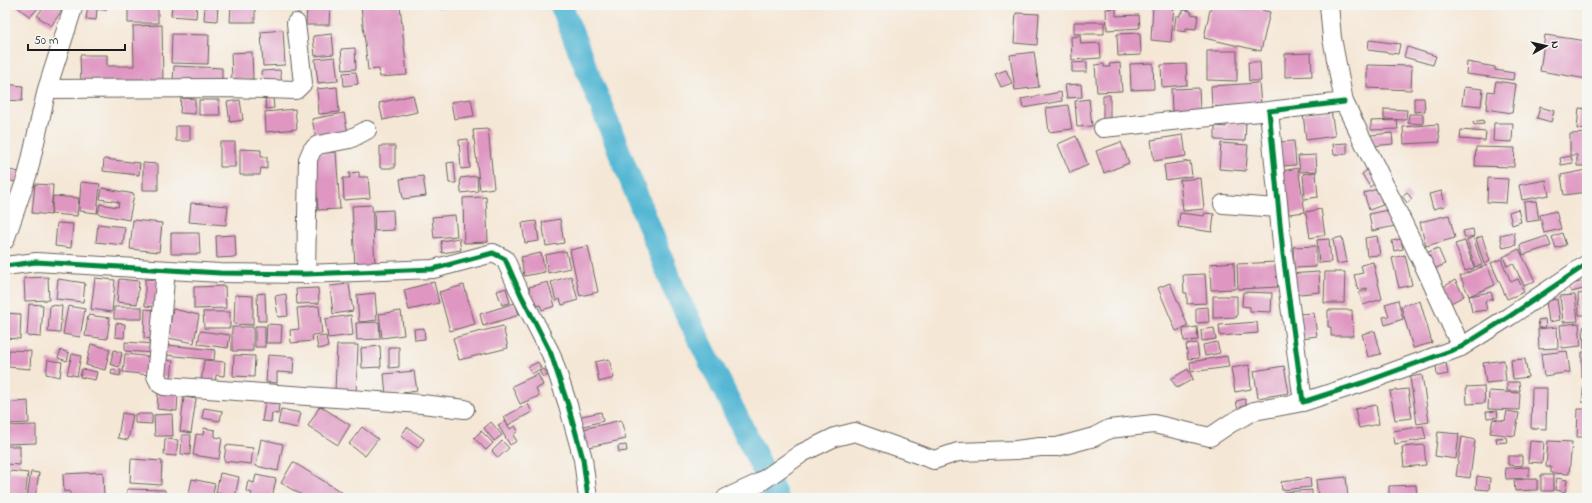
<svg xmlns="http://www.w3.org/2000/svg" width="1592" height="503" viewBox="0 0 1592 503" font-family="'Indie Flower',sans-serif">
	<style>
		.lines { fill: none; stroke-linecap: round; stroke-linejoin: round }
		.river { stroke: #55b7d4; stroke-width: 23 }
		.building { fill: #df97c2 }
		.minor-casing { stroke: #68635d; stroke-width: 20 }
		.minor { stroke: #fff; stroke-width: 18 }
		.cycleway-casing { stroke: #f6f6f2; stroke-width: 8 }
		.cycleway { stroke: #00873e; stroke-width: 5 }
	</style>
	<rect width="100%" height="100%" fill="#f6f6f2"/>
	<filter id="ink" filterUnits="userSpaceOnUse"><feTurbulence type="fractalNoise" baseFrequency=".025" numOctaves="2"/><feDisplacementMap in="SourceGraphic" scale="8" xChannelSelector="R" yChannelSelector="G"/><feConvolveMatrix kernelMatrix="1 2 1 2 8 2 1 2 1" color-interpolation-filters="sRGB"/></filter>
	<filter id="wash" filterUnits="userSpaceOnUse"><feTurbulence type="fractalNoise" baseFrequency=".012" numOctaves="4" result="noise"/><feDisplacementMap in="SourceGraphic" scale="16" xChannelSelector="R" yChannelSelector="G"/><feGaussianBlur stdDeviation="0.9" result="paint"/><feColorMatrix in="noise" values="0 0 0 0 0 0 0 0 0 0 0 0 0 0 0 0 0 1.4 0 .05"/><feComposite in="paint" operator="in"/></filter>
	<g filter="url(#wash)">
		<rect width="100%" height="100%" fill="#f5e7d6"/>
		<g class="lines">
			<!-- river -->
			<path class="river" d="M561,5L674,289L777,498"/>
		</g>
		<g id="blocks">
			<!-- building -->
			<path class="building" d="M15,5H41L30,17Z
				M45,5H66L51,26L37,16Z
				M88,5H107L106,10L97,9L96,20L86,19Z
				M128,5H158V23H128Z
				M172,5H197L196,18L171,16Z
				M205,5H218L217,21L204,20Z
				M231,5H255V22H230Z
				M307,5H330L329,25H306Z
				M374,5H400L407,75L380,77L379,69L368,70L361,6Z
				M436,5H447V7L437,8Z
				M1153,5H1174L1171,42L1151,40Z
				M1175,5H1185V9L1175,8Z
				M1211,5H1240L1270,12L1261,51L1204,38Z
				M1116,8V16L1139,15L1140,28L1107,30L1106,9Z
				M1183,10L1191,11V14L1198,15L1196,29L1186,28V32L1174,30L1176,16H1180V13H1183Z
				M1016,13L1039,14L1037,45L1014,43Z
				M1074,22H1104V34H1074Z
				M162,25L163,82L81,84L80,55H107V66H134L133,26Z
				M283,30L285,65L263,66L261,32Z
				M1140,33L1141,55L1118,56L1117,34Z
				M172,34L209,35L208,64L171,63Z
				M332,34L334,54L315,56L313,36Z
				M1545,35L1587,41V79L1540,71Z
				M1080,36L1081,44L1100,43L1101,58L1072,60L1071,37Z
				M1369,40L1400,44L1398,54L1368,50Z
				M1407,47L1436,56L1433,65L1404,57Z
				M355,48L356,69L343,70L341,49Z
				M1207,51H1237V81L1207,80Z
				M252,52L253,79L232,80L231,53Z
				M1034,52L1039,87L1015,90L1010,55Z
				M1311,53L1312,76L1285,77V54Z
				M335,57L338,81L318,83L315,59Z
				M1087,62V72H1072V63Z
				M1248,62H1260L1261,81H1249Z
				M1467,62L1495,67V70L1514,73L1513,80L1466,74Z
				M1120,63L1122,91L1097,92L1095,65L1104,64V67H1110L1109,64Z
				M1153,63L1154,89L1131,90L1130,64Z
				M1186,64L1187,85L1162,87L1161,65Z
				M1367,65L1412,66L1411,90L1367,88Z
				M174,66L222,68V83L173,81Z
				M280,70L282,83L262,85L261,71Z
				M1006,70L1012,83L1001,87L995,74Z
				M356,72L358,84L344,86L343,73Z
				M1496,81L1516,84L1512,113L1486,109L1488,91L1494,92Z
				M1259,83L1261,104L1212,107L1211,86Z
				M5,84L23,86L22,101L5,100Z
				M1081,84L1082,97L1067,98L1065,85Z
				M337,87L339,112L319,114L317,89Z
				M1464,87L1483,89L1481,106L1462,104Z
				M1199,88L1200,110L1172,111L1171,89Z
				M1061,92L1062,101L1023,108L1021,99Z
				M413,95L417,112L383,120L379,103Z
				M1103,95H1110V118L1103,119Z
				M181,98L195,99V114L180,113Z
				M273,98L274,108L266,109L265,99Z
				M1414,98H1424L1425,111L1414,112Z
				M471,99L474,116L454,119L451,102Z
				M1089,99L1092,126L1077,127L1075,101Z
				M199,100H219L220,115H199Z
				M240,100L243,120L230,122L227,102Z
				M1068,105L1072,129L1049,132L1046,108Z
				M1540,107L1554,111L1551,122L1537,118Z
				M1579,108L1587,109V130L1577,129Z
				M295,109L297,129L266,132L265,112Z
				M1384,109L1407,110L1406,120L1384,119Z
				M1331,110L1335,136L1306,140L1303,114Z
				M344,113L348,134L316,139L312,119Z
				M1409,114H1423V124L1408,123Z
				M1397,120L1398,129L1371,130V121Z
				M1483,120L1484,124L1474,125L1473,122Z
				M5,123H8L6,149H5Z
				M1226,123H1246L1245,141L1215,140V126L1226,127Z
				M1494,123H1513L1512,142L1493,141Z
				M1438,124L1440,142L1404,144L1403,127Z
				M176,126H190V141H176Z
				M488,129L494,188L480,190L473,130Z
				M1461,130L1486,132L1485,141L1460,139Z
				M1392,133L1393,144L1372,146L1371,135Z
				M1587,133V166H1577V155H1570V134Z
				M1183,135L1186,156L1154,161L1151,140Z
				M1076,136L1088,165L1070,173L1058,144Z
				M468,139L470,168L461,169L459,140Z
				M1294,141L1296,165L1282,166L1280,142Z
				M220,142H235V167H220Z
				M1121,142L1129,163L1104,173L1096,151Z
				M1221,143L1248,145L1246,171L1219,169Z
				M1347,143V154L1334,155L1333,144Z
				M380,146H395V168H380Z
				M1476,147L1515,148L1514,167L1475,166Z
				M240,149L261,150V157H267V169L261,168L260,175H240Z
				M336,152L340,209L318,210L314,154Z
				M1316,155L1317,171L1300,172L1298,156Z
				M1571,156L1573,163L1561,165L1560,158Z
				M104,159L140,163L139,175L103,171Z
				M1190,161L1192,176L1166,180L1164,165Z
				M454,162L456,183H449L447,163Z
				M143,163L158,164V190H143Z
				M1298,168L1305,212L1289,214L1282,171Z
				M5,169L19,172L17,182L5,180Z
				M1367,170L1375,183L1370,187L1362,174Z
				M1587,170V192L1564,195L1561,175Z
				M359,172V177H368L370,198L344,200L343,178H350L349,173Z
				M1316,172L1318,197L1305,199L1303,174Z
				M423,176L426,196L403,199L400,179Z
				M477,176L478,191L461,193L460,178Z
				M1201,178L1204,209L1183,211L1180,180Z
				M1488,178L1508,179L1506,203L1487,202Z
				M1546,180L1549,195L1522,200L1519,185Z
				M81,182L100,184L97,213L79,211Z
				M35,184L53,185L51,215L32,213Z
				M102,188L134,194L129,220L98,214L100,204L118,207L119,202L100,199Z
				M1377,189L1383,205L1369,210L1364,193Z
				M1442,191L1445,206L1433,209L1429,194Z
				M1407,192L1412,199L1407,203L1402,196Z
				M53,196L79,198L77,216L51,214Z
				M486,197L488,242L464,243L463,198Z
				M1536,201L1539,220L1526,222L1524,202Z
				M191,203L228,206L226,225L189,222Z
				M372,205L375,267L355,268L352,206Z
				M1587,205V216L1584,206Z
				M1321,209L1325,235L1310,238L1306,212Z
				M1392,209L1395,226L1372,231L1369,214Z
				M1518,209L1521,222L1512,225L1509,212Z
				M393,210L394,230L375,231L374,211Z
				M1556,211L1561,229L1544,233L1540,215Z
				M1180,213L1204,216L1205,213L1214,214L1212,232L1178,227Z
				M455,215L457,236L434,238L432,217Z
				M1449,215L1455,238L1426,246L1420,222Z
				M560,219L564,243L546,246L542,222Z
				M133,220L162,223L159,252L130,249Z
				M536,221L539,241L525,243L522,223Z
				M57,223L73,224L71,248L55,246Z
				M98,224L125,227L123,245L96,242Z
				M1473,229L1474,236L1465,238L1463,231Z
				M1514,232L1516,245L1503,248L1500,235Z
				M171,233H199L200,254H171Z
				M1562,233L1566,245L1556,248L1552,237Z
				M235,235L236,257L217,258L216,236Z
				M1377,236L1380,255L1367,256L1365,238Z
				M1482,236L1490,261L1484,264L1476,239Z
				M1547,236L1551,246L1523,255L1520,245Z
				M1342,237L1347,262L1337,264L1333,239Z
				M1473,237L1482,265L1475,267L1467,240Z
				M459,238L461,250L442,253L441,241Z
				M1329,239L1331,262L1319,263L1317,240Z
				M1401,239L1403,249L1394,251L1392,241Z
				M1465,241L1474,268L1465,271L1455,244Z
				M588,246L598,292L580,296L570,250Z
				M1316,246V267L1294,268L1293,247Z
				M1438,248L1445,264L1434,269L1426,253Z
				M1519,249L1535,281L1524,286L1513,263L1507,266L1503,257Z
				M566,251L570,268L548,273L545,255Z
				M541,253L545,272L524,276L521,257Z
				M1405,255L1412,285L1399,288L1392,258Z
				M1501,259L1511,282L1518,279L1524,292L1507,299L1491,263Z
				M1234,262L1235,289L1211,290L1210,264Z
				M1276,262L1278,287L1238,289L1237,264Z
				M1373,262L1382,299L1363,305L1359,292L1367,290V288L1358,290L1354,275L1363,273L1361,265Z
				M1487,265L1495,285L1469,296L1460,276Z
				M1319,272L1320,292L1290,295L1288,274Z
				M1325,272H1345L1344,303H1324Z
				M1205,274L1207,303L1187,304V293H1184L1183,275Z
				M571,276L578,300L562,305L560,299L556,301L551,282Z
				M48,277L49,300L25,301L24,278Z
				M95,278L115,280L112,312L91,309Z
				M58,279L85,283L83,302L56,299Z
				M119,279L139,281L137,304L117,302Z
				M145,279L158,280L157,307L145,306Z
				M1455,280L1464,296L1449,304L1440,289Z
				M1587,280V288L1571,292L1570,285Z
				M434,282L439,303L409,310L404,290Z
				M548,282L555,306L542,310L540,305L534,307L529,287Z
				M1170,283L1188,326L1176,331L1158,288Z
				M349,284L353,311L333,314L330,286Z
				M464,285L475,324L450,331L439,292Z
				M225,286L226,308L194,309V287Z
				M318,288L319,303L297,304L296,289Z
				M506,288L510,303L502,305L497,291Z
				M1243,292L1272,293L1271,312L1250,311V307L1242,306Z
				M1491,292L1493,299L1485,301L1487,310L1472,312L1469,296Z
				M265,293L266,321H258L257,294Z
				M375,293L377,320L359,322L357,295Z
				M1587,293V315H1579L1578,294Z
				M286,294L288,316L278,317L275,296Z
				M235,295L253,296V325L234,324Z
				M1575,295L1578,321L1563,322L1560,296Z
				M1213,296H1237V317L1213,318Z
				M1557,299L1560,320L1549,322L1546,301Z
				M1398,300L1403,319L1385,325L1383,317L1389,316L1385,304Z
				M1420,301L1432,343L1413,348L1401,306Z
				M515,303L519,315L483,326L480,314Z
				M29,304L43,305L41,337L27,336Z
				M50,305L62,306L60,333L48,332Z
				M68,306L85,309L80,337L63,334Z
				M319,306L322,334L312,335L313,341L291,343L290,330L299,329L297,308Z
				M114,307H142V319H114Z
				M1208,307L1209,322L1196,323V308Z
				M145,309L157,310V339L144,338Z
				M173,309L199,315L194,343L168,338Z
				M1328,310H1352L1353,336H1331V327H1328Z
				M401,311L404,335L382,338L379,314Z
				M203,312H230V328H204Z
				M5,313L21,314L20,339L5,338Z
				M1314,313L1317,336L1302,338L1299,314Z
				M88,315L110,318L107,339L85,336Z
				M351,315L353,335L328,338L325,319Z
				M1545,319L1546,327L1539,328L1538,320Z
				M1585,319H1587V348L1584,349L1583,327L1586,326Z
				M379,322L380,339L357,340L356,323Z
				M1257,322L1258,333L1220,336L1219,325Z
				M116,323L125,324L124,338L115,337Z
				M1579,323L1581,346L1562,348L1560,325Z
				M267,324L282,325L281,343H266Z
				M255,326H265V347H255Z
				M503,326L508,348L459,360L453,338Z
				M232,327H253V351H232Z
				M1197,327L1198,340L1184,341L1183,329Z
				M1557,327L1558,348L1539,349L1538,329Z
				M424,328L425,339L415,340L414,329Z
				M1214,328L1216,339L1202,341L1201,330Z
				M200,331L230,335L228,348L198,344Z
				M1375,331L1381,354L1368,357L1362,334Z
				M326,336L328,347L318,349L316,337Z
				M125,342L155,344V353L125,351Z
				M1217,342L1220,353L1205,356L1203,345Z
				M1197,343L1199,358L1188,359L1186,345Z
				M91,344L110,349L105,370L86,365Z
				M167,345L215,350L214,360L166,355Z
				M337,345H358L356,392L335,391Z
				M380,346L381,367L362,368L361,348Z
				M389,347H399V367L389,368Z
				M9,350L31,351L30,369L8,367Z
				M61,350L69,353L67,361L58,358Z
				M114,350L122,353L119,367L110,364Z
				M1567,351L1570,372L1544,376L1541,354Z
				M1582,352H1587V378H1582Z
				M72,354L81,356L77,376L67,374Z
				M125,354L151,357L149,375L123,372Z
				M234,355L255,356L254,377L233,376Z
				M268,355L294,357L293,373L277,372V383L266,382Z
				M1227,356L1229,367L1191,372L1190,362Z
				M609,359L614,378L599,382L595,362Z
				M1525,359L1528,377L1513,379L1511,360Z
				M48,360L62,362L60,377L46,374Z
				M161,360L173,361L171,378L160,377Z
				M204,360L225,362L224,376L216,375L215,384L201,383Z
				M1504,360L1506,381L1486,383L1483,363Z
				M538,362L541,368L532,374L528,367Z
				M1446,363L1448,374L1437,376L1436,365Z
				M1249,365L1251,389L1235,392L1231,368Z
				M1284,366L1289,393L1258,398L1254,371Z
				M82,369L97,372L95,380L80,377Z
				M112,369L121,370L120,376L111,374Z
				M544,369L548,375L543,377L539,371Z
				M1188,369L1193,379L1177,388L1171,379Z
				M414,371L417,391L386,395L384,374Z
				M538,374L543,385L536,389L539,396L520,404L512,386Z
				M1422,375L1429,422L1417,424L1410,377Z
				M1507,382H1519L1520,391H1507Z
				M1584,382H1587V403L1582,402Z
				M1484,386L1485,403L1467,404L1466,387Z
				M1532,388H1547L1546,429L1531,428Z
				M1408,389L1412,418L1395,420L1390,391Z
				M1489,391L1520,393L1519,410L1488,409Z
				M158,392L178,394L177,411L157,409Z
				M184,397L196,399L191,433L180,431Z
				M1245,399L1248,412L1239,414L1236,401Z
				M28,401L29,423L6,424L5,403Z
				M265,402L279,404L278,414L272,413L271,422L262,421Z
				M528,404L532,412L508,425L504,417Z
				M1376,405L1379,424L1359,428L1355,409Z
				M320,406L350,425L338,445L308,426Z
				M204,408L222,411L220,421L202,418Z
				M281,409L301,413L297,428L278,424Z
				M1578,409H1587V437H1577Z
				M1497,411L1498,417L1487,418L1486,412Z
				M1507,411L1519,413L1515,436L1490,433L1493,419L1505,421Z
				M601,412L603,421L580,427L577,417Z
				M122,413L133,415L128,440L118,438Z
				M135,414H152V424L135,423Z
				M172,414L173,436H155L154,415Z
				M621,420L626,439L584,448L579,430Z
				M505,421L510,429L515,426L518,431L513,435L517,441L510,445L498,425Z
				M491,422L502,435L494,441L484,428Z
				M36,425V443L5,444V426Z
				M1423,426L1426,439L1395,444L1393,431Z
				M362,427L378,439L365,456L349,444Z
				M407,427L424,439L418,448L401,436Z
				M204,428L215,430V437L222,438L219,459L193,455L196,434L203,435Z
				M481,431L493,443L486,450L474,438Z
				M1438,432L1459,434L1456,459L1435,456Z
				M182,435H191L190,455L181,454Z
				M1462,437L1475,440L1470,478L1456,476Z
				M1506,437L1507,442L1497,443L1496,438Z
				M165,439L178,440L176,456L164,455Z
				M261,439L283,444L278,471L256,466Z
				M502,441L509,448L498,458L492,451Z
				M1530,441L1544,442L1542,463L1528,462Z
				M1548,441L1572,442L1569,474L1551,473V467H1546Z
				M226,445L253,448L251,464L224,461Z
				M626,445L627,451L619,452L618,446Z
				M1424,445L1426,465L1404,467L1402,447Z
				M5,446H20V465L5,464Z
				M1508,456H1522V466L1508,465Z
				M131,459L162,461L161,485L130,483Z
				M293,462L343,493L340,498H307L281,483Z
				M1529,467V478L1506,479L1505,468Z
				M10,471L28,473L25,498H7Z
				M31,472L39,473L35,498H27Z
				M103,472L104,497L70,498V491L64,492L63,474Z
				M220,473L239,477L235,497L216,493Z
				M256,475L276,479L272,498H251L252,493L246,491L248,481L254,483Z
				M1541,475H1553V491H1541Z
				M1477,476L1490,478L1489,490L1476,489Z
				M1346,477L1348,498H1318L1316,480Z
				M1310,478L1311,487L1282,490L1281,482Z
				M1557,478L1567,480L1565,492L1555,490Z
				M192,479L215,484L212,498H188Z
				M1537,479V490L1515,491L1514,480Z
				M1416,485L1417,497L1389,498V486Z
				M127,489L165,490V498H127Z
				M1312,490V498H1284V492Z
				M1529,494L1554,495V498H1529Z"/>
		</g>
	</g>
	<g filter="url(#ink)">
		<use href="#blocks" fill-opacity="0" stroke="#68635d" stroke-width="1"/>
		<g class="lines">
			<defs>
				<path id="minor" d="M1329,5L1332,38L1344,102L1426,270L1461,347
					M47,89L229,88L296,90L303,83L296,23
					M1344,102L1269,111L1283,254L1303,402L1365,382L1461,347L1510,316L1587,264
					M1103,128L1269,111
					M1223,204L1278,208
					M5,240L28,173L47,89L74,5
					M5,266L36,262L220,273L306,274L433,269L493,253L505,259L521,295L551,354L568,405L583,459L588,498
					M166,270L156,376L160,384L164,386L422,404L465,409
					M306,274L308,159L312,150L318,145L350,139L367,130
					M726,498L759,483L802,453L835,437L855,432L934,460L958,452L1016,450L1040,447H1057L1094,437L1109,429L1154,424L1210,437L1231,423L1254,411L1303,402"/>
			</defs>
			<!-- minor casing -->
			<use href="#minor" class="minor-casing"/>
			<!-- minor -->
			<use href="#minor" class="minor"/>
			<defs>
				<path id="cycleway" d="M1344,102L1269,111L1283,254L1303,402L1365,382L1461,347L1510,316L1587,264
					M5,266L36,262L220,273L306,274L433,269L493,253L505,259L521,295L551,354L568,405L583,459L588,498"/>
			</defs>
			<!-- cycleway casing -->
			<use href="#cycleway" class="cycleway-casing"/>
			<!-- cycleway -->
			<use href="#cycleway" class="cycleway"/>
		</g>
	</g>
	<!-- margin -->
	<rect width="1592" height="503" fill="none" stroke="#f6f6f2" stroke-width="20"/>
	<!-- north arrow -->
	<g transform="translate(1546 46) rotate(82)" stroke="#f6f6f2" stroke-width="3" paint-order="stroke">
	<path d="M0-3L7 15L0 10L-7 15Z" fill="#1c1c1c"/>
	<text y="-6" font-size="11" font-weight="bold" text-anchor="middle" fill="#1c1c1c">N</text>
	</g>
	<!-- scale -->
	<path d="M28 44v6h97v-6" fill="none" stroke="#1c1c1c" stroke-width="2"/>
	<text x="34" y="44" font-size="12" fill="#1c1c1c" stroke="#f6f6f2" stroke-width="3" paint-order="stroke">50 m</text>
</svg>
